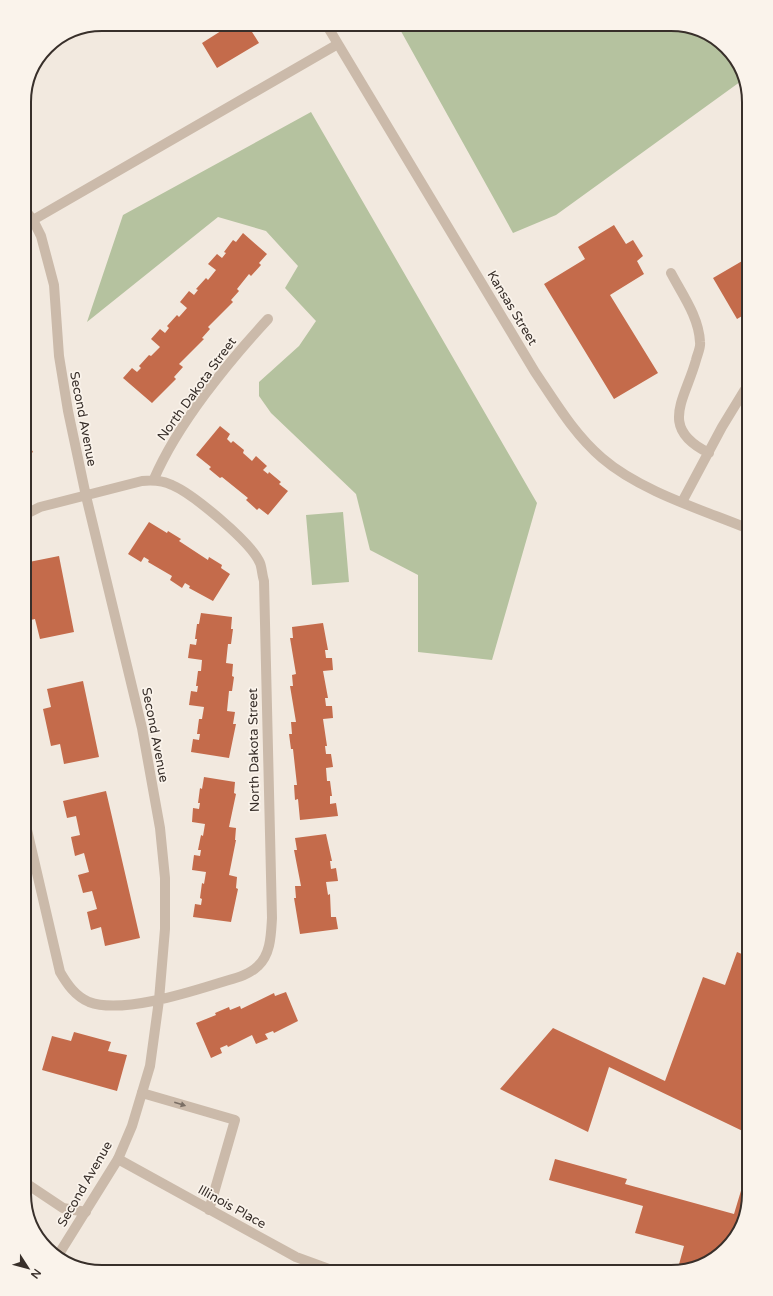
<svg xmlns="http://www.w3.org/2000/svg" width="773" height="1296" viewBox="0 0 773 1296" font-family="'Varela Round',sans-serif">
	<style>
		.green { fill: #b5c29f }
		.building { fill: #c46b4b }
		.lines { fill: none; stroke-linecap: round; stroke-linejoin: round }
		.lane { stroke: #cbbaaa; stroke-width: 10 }
		.street { stroke: #cbbaaa; stroke-width: 10 }
		.primary { stroke: #7a665b; stroke-width: 10 }
		.oneway { fill: #7a6e64 }
		.labels { text-anchor: middle; dominant-baseline: central; stroke-width: 3.5; stroke-linejoin: round; paint-order: stroke }
		.street-label { font-size: 13px; fill: #382f2a; stroke: #faf3eb }
		.rim { fill: none; stroke: #382f2a; stroke-width: 2 }
	</style>
	<rect width="100%" height="100%" fill="#f2e9df"/>
	<!-- green -->
	<path class="green" d="M397,24H676L714,37L741,68L744,79L556,215L513,233Z
		M311,112L537,503L492,660L418,652V575L370,550L356,494L271,413L259,396V382L299,346L316,321L285,288L298,266L266,231L218,217L87,322L123,215Z
		M343,512L349,582L312,585L306,515Z"/>
	<!-- building -->
	<path class="building" d="M232,24H247L259,43L217,68L202,43Z
		M614,225L626,244L633,240L643,256L637,261L644,274L610,295L658,373L614,399L544,284L585,259L578,247Z
		M243,233L267,254L259,263L261,265L251,276L249,274L237,289L239,291L231,300L233,302L208,327L210,329L202,338L204,339L179,364L183,367L174,377L176,379L152,403L123,378L132,368L137,372L141,368L139,366L149,355L151,356L160,347L151,339L160,329L165,333L169,328L167,326L177,315L179,317L187,308L180,302L189,291L194,295L198,290L196,289L206,278L208,280L216,270L208,264L217,254L222,258L226,253L224,252L233,240L236,242Z
		M749,257V312L737,319L713,278Z
		M220,426L230,434L227,439L231,443L233,441L244,450L243,453L252,461L256,456L267,466L263,470L268,474L269,472L281,482L279,484L288,491L268,515L259,508L257,510L246,500L248,498L222,477L220,478L209,469L211,467L196,455Z
		M24,437L33,452L24,458Z
		M149,522L167,533L168,531L181,539L179,541L208,560L209,557L222,565L221,568L230,574L213,601L189,588L190,586L185,583L182,588L170,580L172,576L148,562L149,560L144,557L141,562L128,554Z
		M59,556L74,632L40,639L35,619L26,621L24,612V583L27,582L24,563Z
		M201,613L232,617L231,629H233L231,644H228L226,663L233,664L232,676L234,677L232,691H229L227,711L235,712L233,724H236L229,758L191,752L193,739L199,740L200,734H197L199,719H202L204,707L189,705L191,691L197,692L198,686H196L198,671H201L202,660L188,658L190,644L196,645L197,639H195L197,624H199Z
		M323,623L328,650H325L326,658H332L333,670L323,671L328,698H325L326,706H332L333,718L323,719L327,746H325L326,754H331L333,767L326,768L327,781H330L332,796H330V804L336,803L338,816L300,820L298,799L295,800L294,785H297L293,749H291L289,734H292L291,722H296L290,686H293L292,675L296,674L290,638H293L292,627Z
		M83,681L99,757L64,764L60,744L51,746L43,709L51,707L47,689Z
		M204,777L235,782L234,793L236,794L229,827L236,828L235,840H236L229,875L237,877L236,888L238,889L231,922L193,917L195,904L201,905L202,899L200,898L202,883L204,884L206,872L192,870L194,855L200,856L201,850H198L201,835L203,836L205,824L192,822L193,808L199,809L200,803H198L200,788L202,789Z
		M106,791L140,938L105,946L101,927L91,930L87,912L97,909L92,891L83,893L78,875L89,872L84,853L75,856L71,837L80,835L76,816L67,818L63,801Z
		M326,834L332,861H330L331,869L336,868L338,881L326,882L328,895L330,894L331,917H336L338,929L300,934L294,898H296L295,886H301L294,850H297L295,838Z
		M737,952L749,957V1101L741,1118L749,1122V1134L609,1067L588,1132L500,1089L553,1028L665,1081L703,977L725,985Z
		M286,992L298,1021L274,1033L273,1031L265,1034L268,1039L256,1044L252,1035L228,1047L227,1045L220,1048L222,1053L211,1058L196,1023L216,1015L215,1013L229,1007L230,1010L240,1006L241,1009L274,993L275,996Z
		M74,1032L111,1042L108,1051L127,1055L117,1091L42,1070L52,1036L71,1041Z
		M555,1159L627,1179L625,1184L734,1214L749,1164V1194L736,1237L705,1264L684,1269L678,1268L684,1246L635,1233L643,1206L549,1180Z"/>
	<g class="lines">
		<!-- lane -->
		<path class="lane" d="M671,273C682,294 699,317 700,342C701,348 697,355 696,360C685,400 658,428 709,453
			M682,502L722,427L744,391L749,385
			M142,1093L235,1120L209,1210
			M118,1159L296,1257L337,1272
			M24,1182L63,1208L86,1212"/>
		<!-- street -->
		<path class="street" d="M326,24L535,372C556,403 574,434 602,458C640,491 703,510 749,529
			M24,209L33,220L41,236L54,285L59,356L68,411L86,496L142,728L160,828L165,878V929L159,1000L150,1066L132,1126L118,1159L57,1257
			M33,220L338,44
			M154,479C177,425 228,362 268,319
			M24,817L60,972C67,984 75,996 89,1002C121,1014 187,993 219,983C231,979 248,976 258,966C271,954 271,934 272,918L264,581C262,575 262,568 260,563C251,542 193,494 172,485C162,480 153,480 142,481L40,507L24,515"/>
		<!-- primary -->
		<path class="primary" d="M57,1257L61,1259"/>
	</g>
	<!-- one-way arrows -->
	<defs><path id="oneway-solid" d="M-6-.8H1V-3.2L6.5 0L1 3.2V.8H-6Z"/></defs>
	<use class="oneway" href="#oneway-solid" transform="translate(180 1104) rotate(17)"/>
	<g class="labels">
		<!-- street labels -->
		<g class="street-label">
			<text transform="translate(512 308) rotate(59)">Kansas Street</text>
			<text transform="translate(197 389) rotate(-54)">North Dakota Street</text>
			<text transform="translate(83 419) rotate(79)">Second Avenue</text>
			<text transform="translate(155 735) rotate(79)">Second Avenue</text>
			<text transform="translate(254 750) rotate(-91)">North Dakota Street</text>
			<text transform="translate(85 1184) rotate(-60)">Second Avenue</text>
			<text transform="translate(232 1207) rotate(29)">Illinois Place</text>
		</g>
	</g>
	<!-- crop -->
	<path d="M0 0H773V1296H0ZM102 31H671A71 71 0 0 1 742 102V1194A71 71 0 0 1 671 1265H102A71 71 0 0 1 31 1194V102A71 71 0 0 1 102 31Z" fill="#faf3eb" fill-rule="evenodd"/>
	<path class="rim" d="M102 31H671A71 71 0 0 1 742 102V1194A71 71 0 0 1 671 1265H102A71 71 0 0 1 31 1194V102A71 71 0 0 1 102 31Z"/>
	<!-- north arrow -->
	<g transform="translate(28 1268) rotate(126)" stroke="#faf3eb" stroke-width="3" paint-order="stroke">
	<path d="M0-3L7 15L0 10L-7 15Z" fill="#382f2a"/>
	<text y="-6" font-size="11" font-weight="bold" text-anchor="middle" fill="#382f2a">N</text>
	</g>
</svg>
